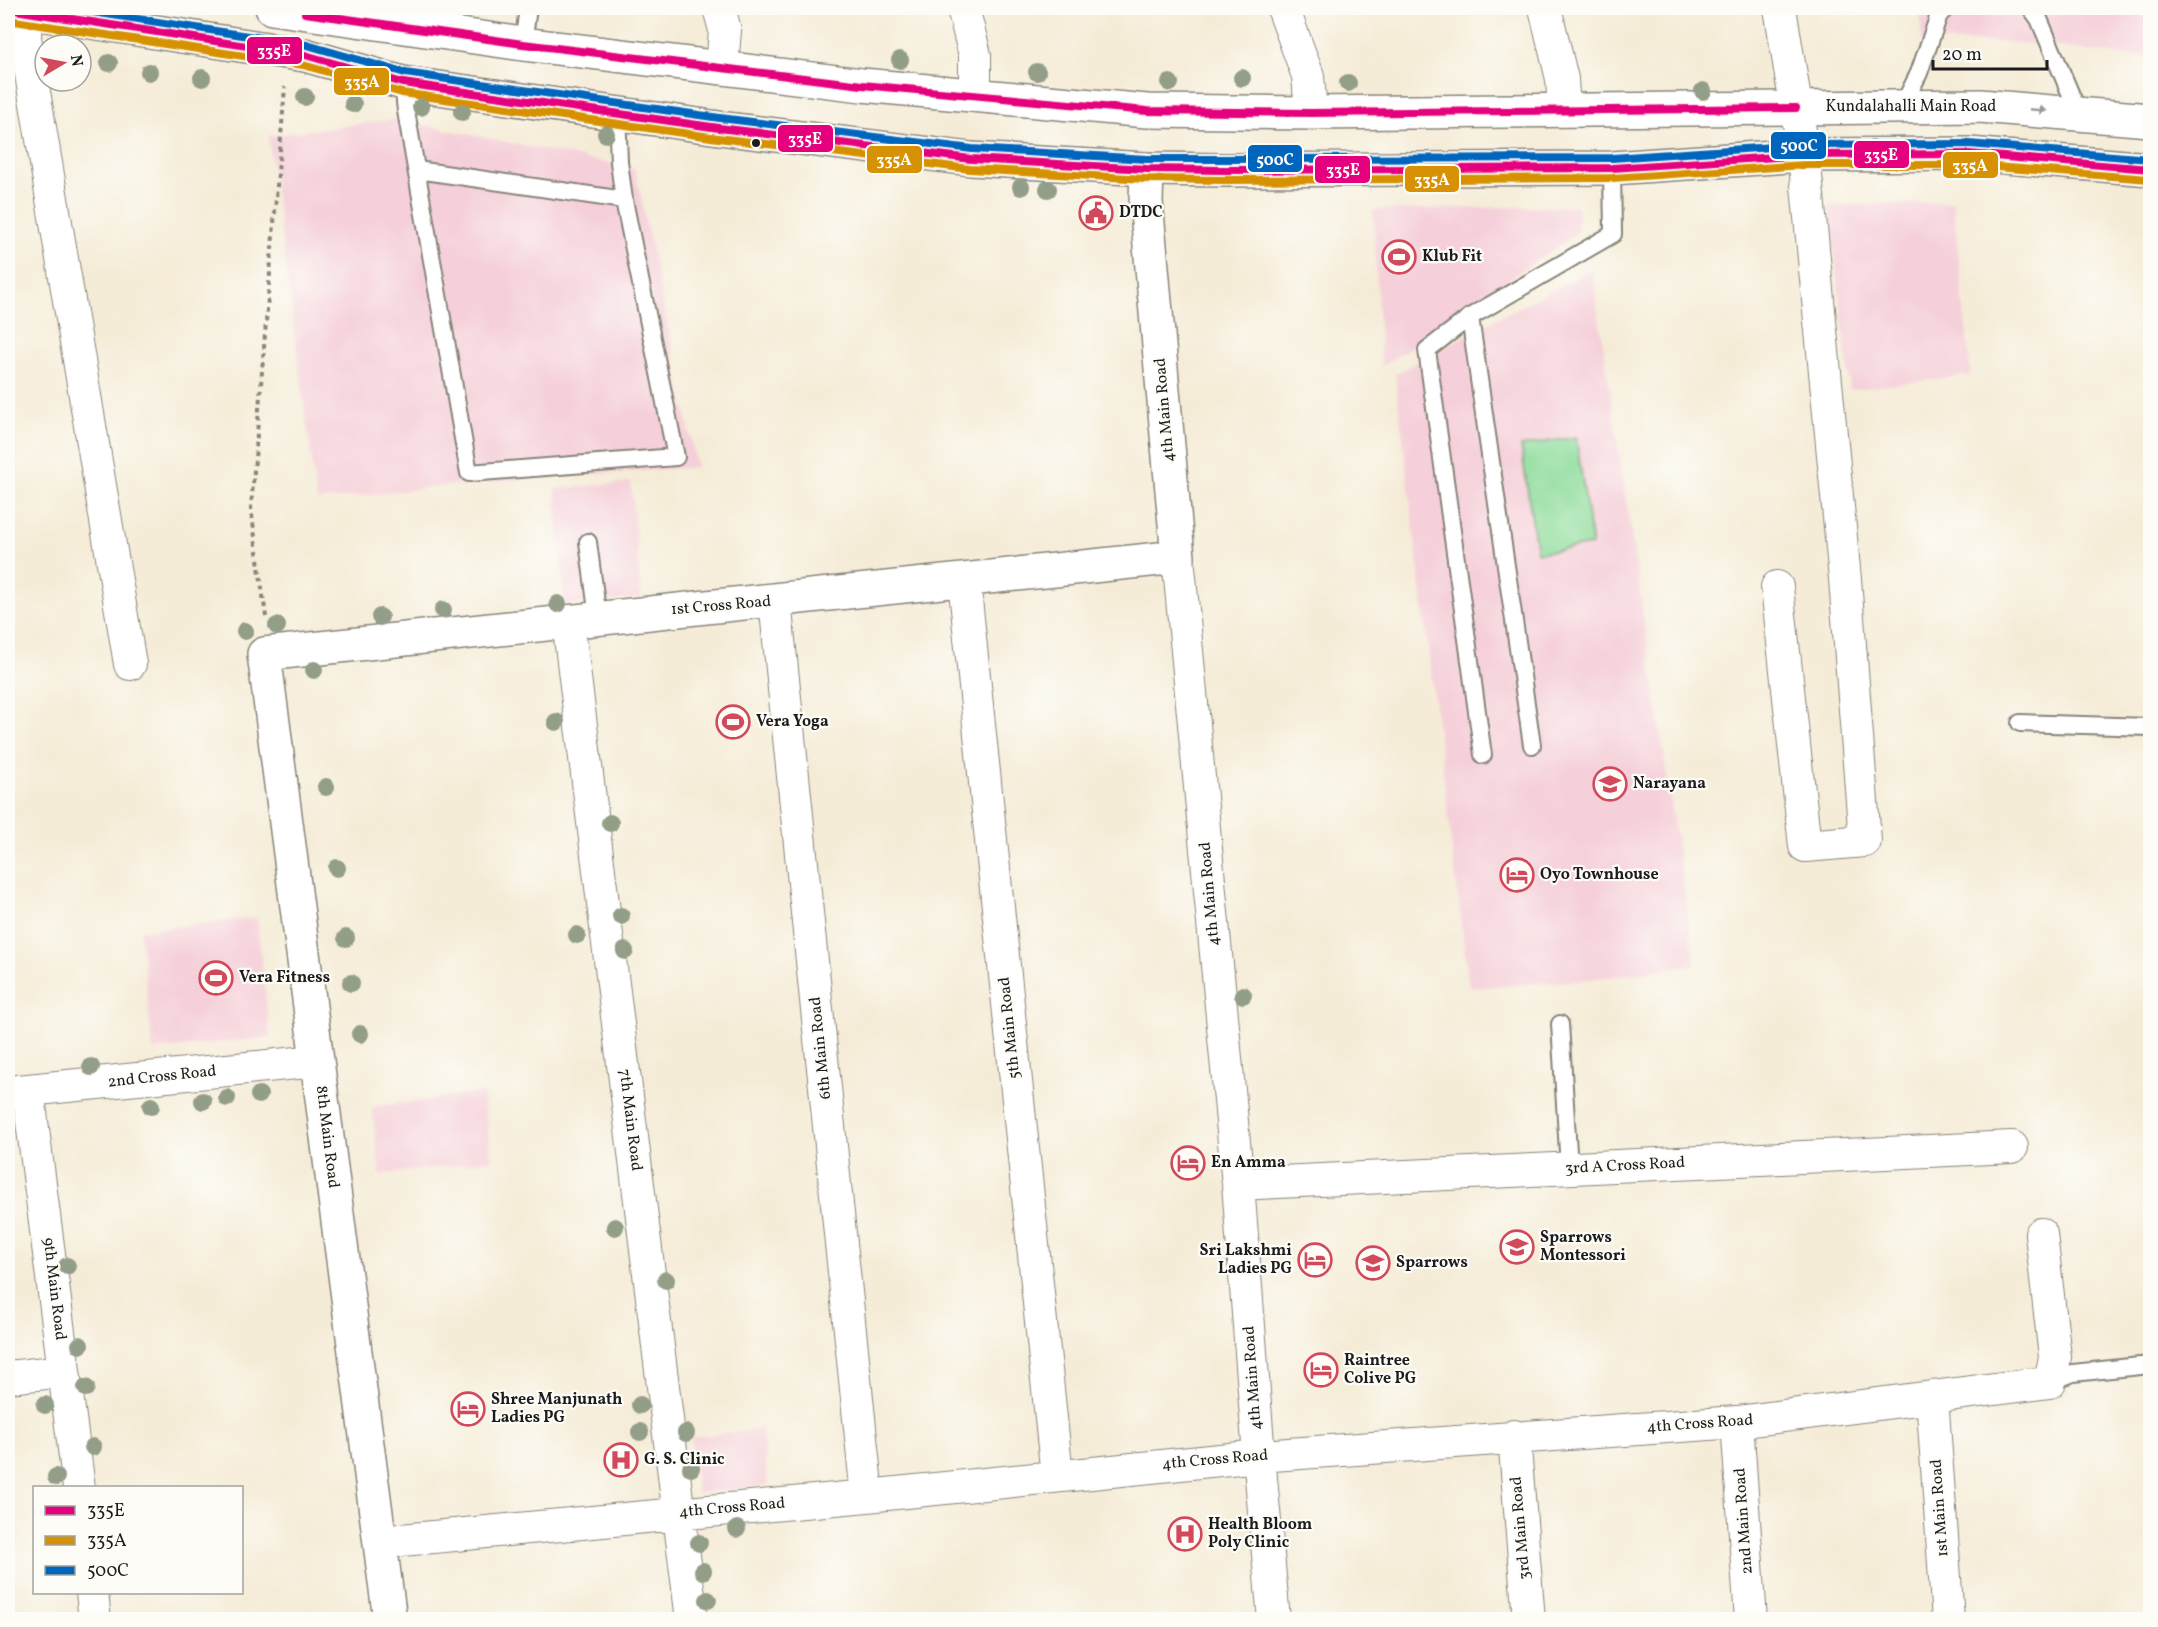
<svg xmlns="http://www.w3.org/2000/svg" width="2158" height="1627" viewBox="0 0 2158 1627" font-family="Vollkorn,serif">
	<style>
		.built { fill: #f5cfd9 }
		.green { fill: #8bdb9a; stroke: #547c5b; stroke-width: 1.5 }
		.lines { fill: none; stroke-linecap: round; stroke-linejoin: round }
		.lane-casing { stroke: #88847a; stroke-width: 20 }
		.street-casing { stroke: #88847a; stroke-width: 34 }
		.secondary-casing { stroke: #88847a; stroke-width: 36 }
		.primary-casing { stroke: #88847a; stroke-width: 36 }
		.path { stroke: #88847a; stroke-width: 4; stroke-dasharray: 4.5 4.5; stroke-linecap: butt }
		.lane { stroke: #fff; stroke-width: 16 }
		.street { stroke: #fff; stroke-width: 32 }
		.secondary { stroke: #fff; stroke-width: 33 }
		.primary { stroke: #fff; stroke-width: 33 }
		.bus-1-casing { stroke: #fdfcf7; stroke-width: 12 }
		.bus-2-casing { stroke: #fdfcf7; stroke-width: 12 }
		.bus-3-casing { stroke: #fdfcf7; stroke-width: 12 }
		.bus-1 { stroke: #e5007d; stroke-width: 8 }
		.bus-2 { stroke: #d69104; stroke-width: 8 }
		.bus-3 { stroke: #0065bd; stroke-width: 8 }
		.tree { fill: #939e88 }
		.oneway { fill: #999 }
		.bus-dot { fill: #1c1c1c; stroke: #fdfcf7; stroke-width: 2 }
		.labels { text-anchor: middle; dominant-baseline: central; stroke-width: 4.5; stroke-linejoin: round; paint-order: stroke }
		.street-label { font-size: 16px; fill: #1c1c1c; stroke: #fdfcf7 }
		.poi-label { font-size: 16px; font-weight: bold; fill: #1c1c1c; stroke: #fdfcf7; text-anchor: start }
		.line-badge { stroke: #fdfcf7; stroke-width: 2 }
		.badge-label { font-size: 16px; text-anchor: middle; font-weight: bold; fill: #fff }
	</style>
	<rect width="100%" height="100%" fill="#fdfcf7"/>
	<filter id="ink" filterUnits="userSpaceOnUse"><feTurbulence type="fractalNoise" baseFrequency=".0167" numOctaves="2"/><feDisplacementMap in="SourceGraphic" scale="12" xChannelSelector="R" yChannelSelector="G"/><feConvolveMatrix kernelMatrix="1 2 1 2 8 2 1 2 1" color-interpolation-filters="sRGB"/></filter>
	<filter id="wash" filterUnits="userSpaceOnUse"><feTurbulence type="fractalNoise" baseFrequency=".008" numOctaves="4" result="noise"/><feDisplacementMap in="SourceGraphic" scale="24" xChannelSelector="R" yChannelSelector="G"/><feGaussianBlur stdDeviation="1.35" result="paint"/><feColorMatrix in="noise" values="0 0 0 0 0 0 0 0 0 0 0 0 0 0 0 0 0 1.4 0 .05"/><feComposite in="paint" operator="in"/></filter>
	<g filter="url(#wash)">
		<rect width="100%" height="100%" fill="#f5ecd7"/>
		<!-- built -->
		<path class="built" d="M1920,8H2150V58L2020,43L1922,41Z
			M396,119L635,169L697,467L459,484L317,501L268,136Z
			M1953,202L1971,375L1850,390L1829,206Z
			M1578,206L1577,233L1381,367L1373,210Z
			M1592,270L1695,965L1577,981L1469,988L1395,374L1492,321Z
			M631,482L641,598L565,605L555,489Z
			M257,918L270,1037L153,1050L140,931Z
			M483,1093L492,1160L380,1175L372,1107Z
			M762,1429L768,1485L697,1493L691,1437Z"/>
		<!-- green -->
		<path class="green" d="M1576,437L1592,545L1537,553L1521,446Z"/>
	</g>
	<g filter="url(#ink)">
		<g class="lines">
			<defs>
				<path id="lane" d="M2031,8L2039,19L2079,114
					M523,44L528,8
					M403,83L406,111L469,473L676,457L624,200L619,162L617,113
					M1902,107L1919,73L1939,15L1946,8
					M417,170L624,200
					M1470,317L1532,745
					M588,542L598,618
					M2020,723L2150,727
					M1483,755L1427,350L1470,317L1613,234L1612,168
					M1560,1024L1569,1168
					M2050,1382L2073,1373L2150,1365"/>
				<path id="street" d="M719,8L725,30L722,67
					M963,8L975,55V96
					M1283,8L1308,76L1311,113
					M1545,8L1562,79L1564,110
					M26,12L25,38L130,664
					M1178,557L1238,1184L1259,1456L1274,1620
					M964,580L1057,1476
					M1777,587L1805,846L1865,841L1845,579L1804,155L1780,8
					M775,601L867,1496
					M568,621L692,1620
					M28,1090L79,1488
					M8,1092L317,1061
					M1238,1184L2012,1147
					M8,1377L64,1371
					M1932,1397L1948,1620
					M1737,1422L1751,1620
					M1514,1436L1529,1620
					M380,1542L867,1496L1259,1456L1737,1422L2050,1382L2055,1357L2041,1234
					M92,1592L95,1620"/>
				<path id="secondary" d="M390,1620L264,654L1178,557L1146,201L1147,169"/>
				<path id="primary" d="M272,8L523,44L862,85L1147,111L1311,113L1980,106L2150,120
					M8,9L305,55L403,83L719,128L971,159L1147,169L1223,170L1612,168L1804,155L1969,154L2150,169"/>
			</defs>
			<!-- lane casing -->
			<use href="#lane" class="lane-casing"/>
			<!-- street casing -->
			<use href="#street" class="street-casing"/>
			<!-- secondary casing -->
			<use href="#secondary" class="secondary-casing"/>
			<!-- primary casing -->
			<use href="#primary" class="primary-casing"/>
			<!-- path -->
			<path class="path" d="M266,617L251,508L285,87"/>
			<!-- lane -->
			<use href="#lane" class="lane"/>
			<!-- street -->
			<use href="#street" class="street"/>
			<!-- secondary -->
			<use href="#secondary" class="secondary"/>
			<!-- primary -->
			<use href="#primary" class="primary"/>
			<defs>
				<path id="bus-1" d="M8,9L305,55L403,83L719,128L971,159L1147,169L1223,170L1612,168L1804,155L1969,154L2150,169
					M305,13L523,44L862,85L1147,111L1311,113L1796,108"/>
				<path id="bus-2" d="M8,20L303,65L402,93L718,138L970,169L1146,179L1223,180L1612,178L1804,165H1969L2149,179"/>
				<path id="bus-3" d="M67,8L307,45L405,73L720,118L972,149L1147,159H1223L1612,158L1803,145L1969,144L2150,159"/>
			</defs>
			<!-- bus-1 casing -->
			<use href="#bus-1" class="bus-1-casing"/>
			<!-- bus-2 casing -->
			<use href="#bus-2" class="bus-2-casing"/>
			<!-- bus-3 casing -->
			<use href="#bus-3" class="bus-3-casing"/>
			<!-- bus-1 -->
			<use href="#bus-1" class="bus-1"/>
			<!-- bus-2 -->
			<use href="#bus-2" class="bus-2"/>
			<!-- bus-3 -->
			<use href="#bus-3" class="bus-3"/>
		</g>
		<!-- trees -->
		<g class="tree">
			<circle cx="900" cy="60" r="9"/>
			<circle cx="109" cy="63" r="9"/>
			<circle cx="149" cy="72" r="9"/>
			<circle cx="1037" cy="72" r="9"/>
			<circle cx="202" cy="78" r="9"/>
			<circle cx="1242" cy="78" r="9"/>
			<circle cx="1170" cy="83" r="9"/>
			<circle cx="1348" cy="83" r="9"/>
			<circle cx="1703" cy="91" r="9"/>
			<circle cx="305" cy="97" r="9"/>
			<circle cx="353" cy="104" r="9"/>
			<circle cx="421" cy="107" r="9"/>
			<circle cx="462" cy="112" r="9"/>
			<circle cx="606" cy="134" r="9"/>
			<circle cx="1021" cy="187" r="9"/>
			<circle cx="1048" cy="189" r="9"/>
			<circle cx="558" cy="604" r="9"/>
			<circle cx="443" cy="610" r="9"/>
			<circle cx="380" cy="617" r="9"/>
			<circle cx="277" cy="626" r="9"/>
			<circle cx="245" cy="631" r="9"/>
			<circle cx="314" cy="670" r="9"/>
			<circle cx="556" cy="722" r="9"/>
			<circle cx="326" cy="787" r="9"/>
			<circle cx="610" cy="823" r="9"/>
			<circle cx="337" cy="868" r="9"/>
			<circle cx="621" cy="916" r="9"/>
			<circle cx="577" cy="935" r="9"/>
			<circle cx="346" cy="938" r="9"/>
			<circle cx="625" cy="951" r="9"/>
			<circle cx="351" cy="983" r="9"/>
			<circle cx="1243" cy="995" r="9"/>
			<circle cx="360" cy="1034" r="9"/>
			<circle cx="91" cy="1067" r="9"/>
			<circle cx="259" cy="1095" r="9"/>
			<circle cx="227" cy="1098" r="9"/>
			<circle cx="203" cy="1101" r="9"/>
			<circle cx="151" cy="1106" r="9"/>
			<circle cx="615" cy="1227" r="9"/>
			<circle cx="67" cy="1266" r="9"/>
			<circle cx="666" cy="1280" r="9"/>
			<circle cx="80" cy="1345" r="9"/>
			<circle cx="86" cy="1388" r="9"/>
			<circle cx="45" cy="1405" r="9"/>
			<circle cx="640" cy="1405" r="9"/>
			<circle cx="640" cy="1432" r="9"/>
			<circle cx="686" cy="1433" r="9"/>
			<circle cx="93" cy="1447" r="9"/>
			<circle cx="691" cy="1468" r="9"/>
			<circle cx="56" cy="1477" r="9"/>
			<circle cx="737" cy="1529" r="9"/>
			<circle cx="699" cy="1543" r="9"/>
			<circle cx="703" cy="1571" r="9"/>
			<circle cx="708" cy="1600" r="9"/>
		</g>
		<!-- one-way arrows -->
		<defs><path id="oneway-solid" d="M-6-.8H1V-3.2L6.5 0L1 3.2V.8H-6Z" transform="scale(1.5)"/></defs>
		<use class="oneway" href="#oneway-solid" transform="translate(2038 110) rotate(5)"/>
	</g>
	<!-- icons -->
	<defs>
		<symbol id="civic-ring" viewBox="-11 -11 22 22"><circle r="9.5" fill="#fdfcf7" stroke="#d1495b" stroke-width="1.5"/><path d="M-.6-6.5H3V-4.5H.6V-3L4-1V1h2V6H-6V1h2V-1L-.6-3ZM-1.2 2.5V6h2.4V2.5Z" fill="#d1495b"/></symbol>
		<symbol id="stadium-ring" viewBox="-11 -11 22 22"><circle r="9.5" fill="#fdfcf7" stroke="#d1495b" stroke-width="1.5"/><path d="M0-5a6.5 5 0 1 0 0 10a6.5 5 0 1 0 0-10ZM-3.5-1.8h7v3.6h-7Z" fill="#d1495b"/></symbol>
		<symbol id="school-ring" viewBox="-11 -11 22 22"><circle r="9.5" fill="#fdfcf7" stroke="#d1495b" stroke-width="1.5"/><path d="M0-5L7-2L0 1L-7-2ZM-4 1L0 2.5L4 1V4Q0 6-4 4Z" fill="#d1495b"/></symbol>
		<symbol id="hotel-ring" viewBox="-11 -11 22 22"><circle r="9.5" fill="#fdfcf7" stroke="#d1495b" stroke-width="1.5"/><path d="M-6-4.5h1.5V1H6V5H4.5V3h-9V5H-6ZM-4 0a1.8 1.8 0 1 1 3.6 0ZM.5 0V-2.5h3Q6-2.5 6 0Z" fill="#d1495b"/></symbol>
		<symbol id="hospital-ring" viewBox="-11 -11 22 22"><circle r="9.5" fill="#fdfcf7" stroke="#d1495b" stroke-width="1.5"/><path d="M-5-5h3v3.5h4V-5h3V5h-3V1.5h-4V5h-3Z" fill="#d1495b"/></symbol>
	</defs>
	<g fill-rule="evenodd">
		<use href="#civic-ring" x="1077" y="194" width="38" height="38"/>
		<use href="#stadium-ring" x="1380" y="238" width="38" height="38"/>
		<use href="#stadium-ring" x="714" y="703" width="38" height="38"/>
		<use href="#school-ring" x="1591" y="765" width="38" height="38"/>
		<use href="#hotel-ring" x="1498" y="856" width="38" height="38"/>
		<use href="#stadium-ring" x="197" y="959" width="38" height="38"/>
		<use href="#hotel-ring" x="1169" y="1144" width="38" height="38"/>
		<use href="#school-ring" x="1498" y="1228" width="38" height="38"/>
		<use href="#hotel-ring" x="1296" y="1241" width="38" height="38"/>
		<use href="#school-ring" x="1354" y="1244" width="38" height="38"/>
		<use href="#hotel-ring" x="1302" y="1351" width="38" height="38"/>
		<use href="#hotel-ring" x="449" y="1390" width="38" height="38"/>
		<use href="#hospital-ring" x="602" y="1441" width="38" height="38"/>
		<use href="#hospital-ring" x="1166" y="1515" width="38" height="38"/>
	</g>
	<!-- markers -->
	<circle class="bus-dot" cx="756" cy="143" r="5"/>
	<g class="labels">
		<!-- street labels -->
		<g class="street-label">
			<text x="1911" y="107">Kundalahalli Main Road</text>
			<text transform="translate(1165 410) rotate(-95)">4th Main Road</text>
			<text transform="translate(721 606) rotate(-5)">1st Cross Road</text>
			<text transform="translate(1210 894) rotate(-95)">4th Main Road</text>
			<text transform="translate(1010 1028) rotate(-96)">5th Main Road</text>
			<text transform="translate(821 1048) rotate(-96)">6th Main Road</text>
			<text transform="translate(162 1077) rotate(-6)">2nd Cross Road</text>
			<text transform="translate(630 1120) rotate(83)">7th Main Road</text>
			<text transform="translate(327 1137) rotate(83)">8th Main Road</text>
			<text transform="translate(1625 1166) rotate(-3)">3rd A Cross Road</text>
			<text transform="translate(54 1289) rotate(83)">9th Main Road</text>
			<text transform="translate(1253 1378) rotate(-94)">4th Main Road</text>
			<text transform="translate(1700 1424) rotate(-4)">4th Cross Road</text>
			<text transform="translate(1215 1460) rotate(-5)">4th Cross Road</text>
			<text transform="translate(732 1508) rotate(-5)">4th Cross Road</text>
			<text transform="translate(1940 1508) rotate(-94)">1st Main Road</text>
			<text transform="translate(1744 1521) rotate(-94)">2nd Main Road</text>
			<text transform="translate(1521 1528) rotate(-95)">3rd Main Road</text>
		</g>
		<!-- poi labels -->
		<g class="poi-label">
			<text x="1119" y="213">DTDC</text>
			<text x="1422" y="257">Klub Fit</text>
			<text x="756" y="722">Vera Yoga</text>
			<text x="1633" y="784">Narayana</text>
			<text x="1540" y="875">Oyo Townhouse</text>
			<text x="239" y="978">Vera Fitness</text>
			<text x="1211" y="1163">En Amma</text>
			<text x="1540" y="1238">Sparrows<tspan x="1540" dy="18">Montessori</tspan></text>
			<text x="1292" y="1251" text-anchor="end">Sri Lakshmi<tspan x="1292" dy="18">Ladies PG</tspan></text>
			<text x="1396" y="1263">Sparrows</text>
			<text x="1344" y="1361">Raintree<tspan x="1344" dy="18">Colive PG</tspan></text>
			<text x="491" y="1400">Shree Manjunath<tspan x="491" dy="18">Ladies PG</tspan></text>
			<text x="644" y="1460">G. S. Clinic</text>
			<text x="1208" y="1525">Health Bloom<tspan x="1208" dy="18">Poly Clinic</tspan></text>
		</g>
	</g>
	<g class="line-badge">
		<rect x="246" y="36" width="57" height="29" rx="6" fill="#e5007d"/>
		<rect x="333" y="67" width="57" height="29" rx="6" fill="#d69104"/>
		<rect x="777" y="124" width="57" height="29" rx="6" fill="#e5007d"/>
		<rect x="1770" y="131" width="57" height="29" rx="6" fill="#0065bd"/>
		<rect x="1853" y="140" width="57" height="29" rx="6" fill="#e5007d"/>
		<rect x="1247" y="144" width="56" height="29" rx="6" fill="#0065bd"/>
		<rect x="866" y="145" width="57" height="29" rx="6" fill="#d69104"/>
		<rect x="1942" y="151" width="57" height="28" rx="6" fill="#d69104"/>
		<rect x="1314" y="155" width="57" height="29" rx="6" fill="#e5007d"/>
		<rect x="1404" y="165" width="56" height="28" rx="6" fill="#d69104"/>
	</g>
	<g class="badge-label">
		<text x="274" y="56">335E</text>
		<text x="362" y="87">335A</text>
		<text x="805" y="144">335E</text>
		<text x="1799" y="151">500C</text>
		<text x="1881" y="160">335E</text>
		<text x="1275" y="165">500C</text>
		<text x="894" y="165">335A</text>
		<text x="1970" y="171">335A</text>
		<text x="1343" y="175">335E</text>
		<text x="1432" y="185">335A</text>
	</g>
	<!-- margin -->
	<rect width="2158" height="1627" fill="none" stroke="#fdfcf7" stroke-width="30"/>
	<!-- legend -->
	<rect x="33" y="1486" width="210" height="108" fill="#fdfcf7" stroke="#a3a29f" stroke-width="1.5"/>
	<rect x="45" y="1506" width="30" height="9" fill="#e5007d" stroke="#a3a29f" stroke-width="1.5"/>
	<text x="87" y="1516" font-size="18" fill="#1c1c1c">335E</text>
	<rect x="45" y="1536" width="30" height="9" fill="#d69104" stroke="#a3a29f" stroke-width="1.5"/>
	<text x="87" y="1546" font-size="18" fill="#1c1c1c">335A</text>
	<rect x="45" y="1566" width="30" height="9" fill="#0065bd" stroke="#a3a29f" stroke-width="1.5"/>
	<text x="87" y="1576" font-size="18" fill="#1c1c1c">500C</text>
	<!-- north arrow -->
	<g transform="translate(63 63) rotate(80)"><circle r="28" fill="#fdfcf7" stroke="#a3a29f" stroke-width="1.5"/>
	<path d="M0-4.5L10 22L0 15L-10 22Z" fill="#d1495b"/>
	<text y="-9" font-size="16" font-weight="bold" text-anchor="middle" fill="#1c1c1c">N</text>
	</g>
	<!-- scale -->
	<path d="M1933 60v9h114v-9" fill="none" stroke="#1c1c1c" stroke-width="3"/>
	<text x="1942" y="60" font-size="18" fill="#1c1c1c" stroke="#fdfcf7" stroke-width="4.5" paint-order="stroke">20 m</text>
</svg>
